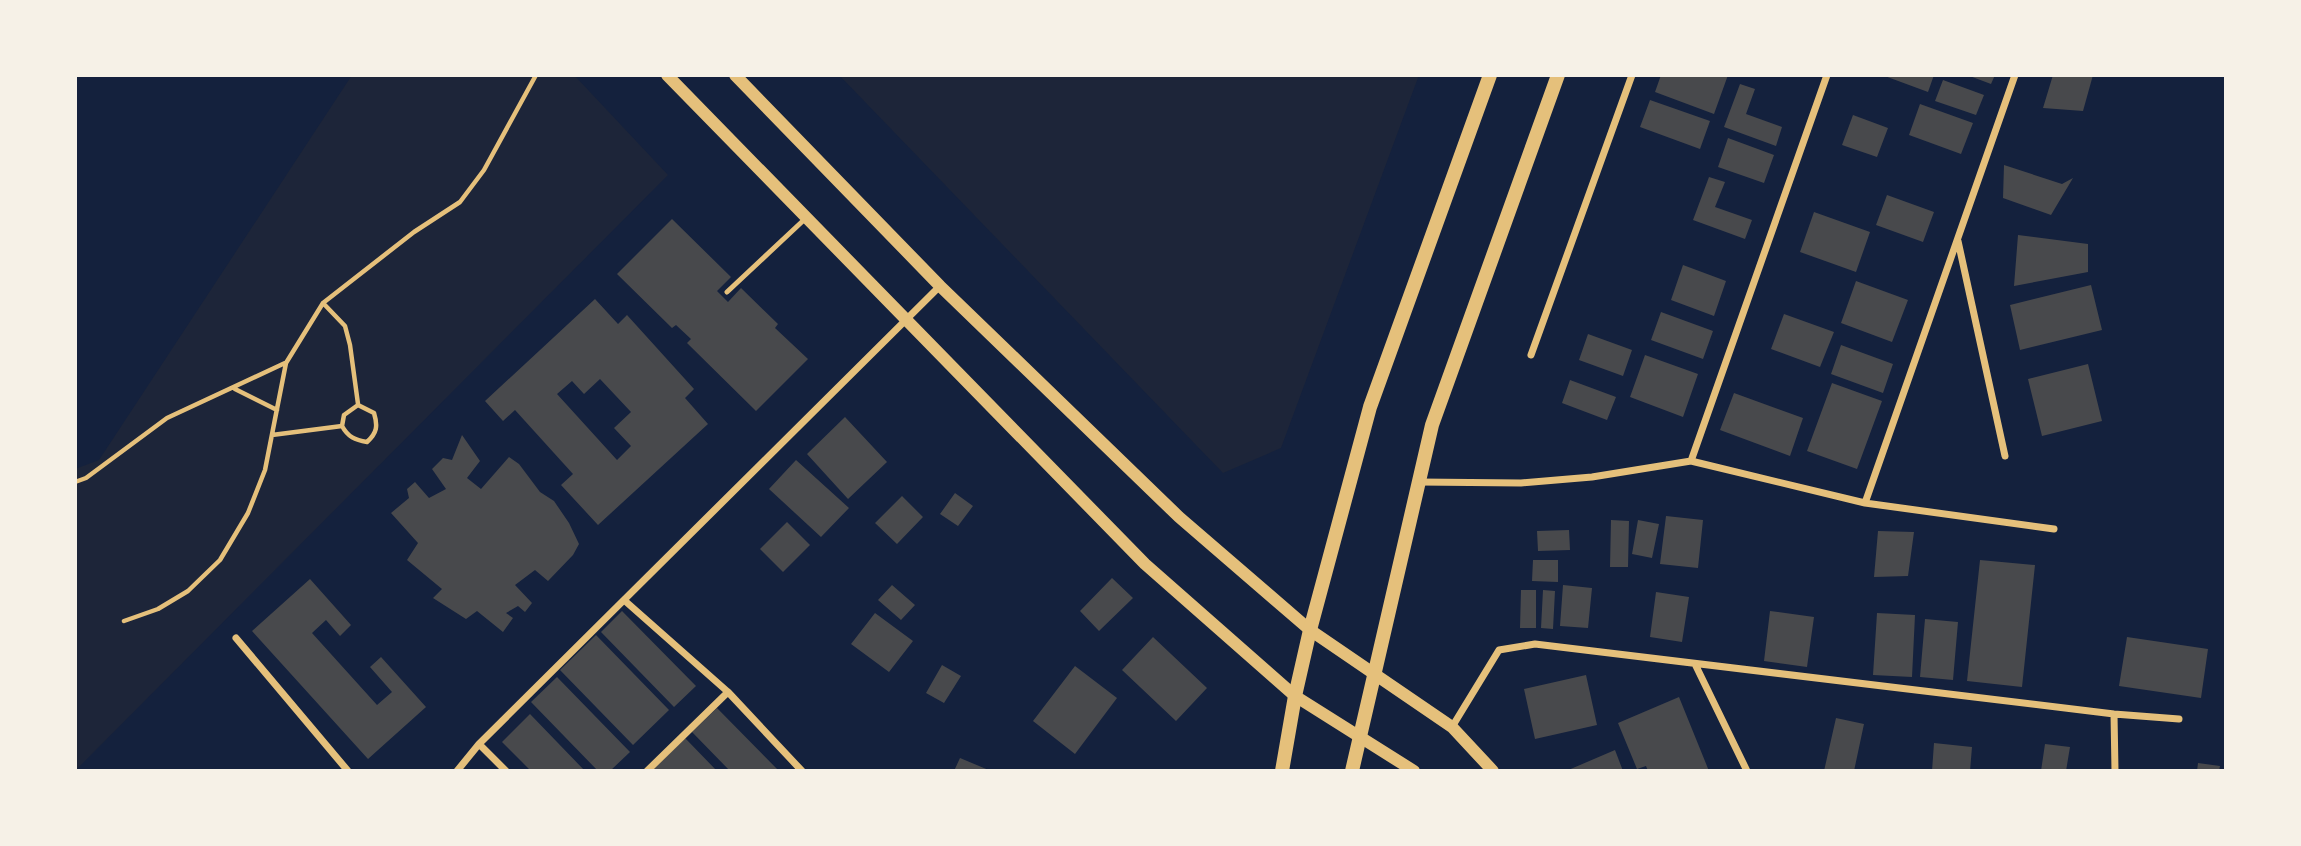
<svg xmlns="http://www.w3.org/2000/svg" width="2301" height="846" viewBox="0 0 2301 846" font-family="'Noto Sans',sans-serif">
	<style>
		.green { fill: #1d2539 }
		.building { fill: #48494c; fill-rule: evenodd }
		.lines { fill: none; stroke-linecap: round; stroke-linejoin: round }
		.path { stroke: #e5c07b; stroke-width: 4.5 }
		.service { stroke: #e5c07b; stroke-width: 5 }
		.minor { stroke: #e5c07b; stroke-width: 7 }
		.tertiary { stroke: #e5c07b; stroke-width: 12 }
		.secondary { stroke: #e5c07b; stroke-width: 14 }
	</style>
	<rect width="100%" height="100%" fill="#14213d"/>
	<!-- green -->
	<path class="green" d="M352,75H574L668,175L75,771V469L99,460Z
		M839,75H1419L1281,448L1223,473Z"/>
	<!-- building -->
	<path class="building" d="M1661,75H1728L1714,114L1655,92Z
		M1882,75H1934L1928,92Z
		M1967,75H1995L1991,84Z
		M2053,75H2093L2083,111L2043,108Z
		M1943,80L1984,95L1976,115L1935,101Z
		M1740,84L1755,89L1746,114L1782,127L1776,146L1724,127Z
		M1650,100L1710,121L1700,149L1640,127Z
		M1920,104L1973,123L1961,154L1909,135Z
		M1853,115L1888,128L1877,157L1842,145Z
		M1728,138L1774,155L1764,183L1718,167Z
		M2004,165L2062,184L2073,178L2051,215L2003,198Z
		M1709,177L1725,182L1715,207L1752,220L1745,239L1693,220Z
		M1887,195L1934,212L1923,242L1876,225Z
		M1814,212L1870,232L1856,272L1800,252Z
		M672,219L731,277L717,291L728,302L741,288L778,324L775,328L808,359L756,411L687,343L691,339L676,325L672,328L617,274Z
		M2018,235L2088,244V272L2014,286Z
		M1683,265L1726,281L1714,316L1671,300Z
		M1856,281L1908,300L1892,342L1841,323Z
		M2091,285L2102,330L2020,350L2010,305Z
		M595,299L618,324L627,315L694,389L685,398L708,424L598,525L561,485L573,474L515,410L503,421L485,401ZM600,379L631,412L614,428L631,446L617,460L557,394L572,381L584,394Z
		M1661,312L1713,331L1703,359L1651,340Z
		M1784,314L1834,332L1820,367L1771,349Z
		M1588,334L1632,350L1623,376L1579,360Z
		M1841,345L1893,364L1883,393L1831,374Z
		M1645,355L1698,374L1683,417L1630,397Z
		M2088,364L2102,421L2042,436L2028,379Z
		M1570,380L1616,397L1607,420L1562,403Z
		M1832,383L1882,401L1857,469L1807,451Z
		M1734,393L1803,418L1790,456L1720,430Z
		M845,417L887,462L848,499L807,454Z
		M462,435L480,461L467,478L481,489L509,457L519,464L540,492L554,501L569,523L579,544L573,555L548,581L535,570L515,585L532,603L525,612L518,606L506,613L513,618L503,632L477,611L466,619L433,598L442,589L407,560L418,543L391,513L409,498L407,489L415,482L429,498L446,489L432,469L443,458L452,460Z
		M796,460L849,508L821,537L769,489Z
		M955,493L973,506L958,526L940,514Z
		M902,496L923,517L897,544L875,523Z
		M1666,516L1703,520L1698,568L1660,564Z
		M1611,520L1629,521L1628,567H1610Z
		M1638,520L1659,524L1652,558L1632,554Z
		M787,522L810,545L783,572L760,549Z
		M1569,530L1570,550L1538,551L1537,531Z
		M1878,531L1914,532L1908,576L1874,577Z
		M1533,560H1558V582L1532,581Z
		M1980,560L2035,565L2022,687L1967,681Z
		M1112,578L1133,598L1099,631L1080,611Z
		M310,579L351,625L340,636L326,620L312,633L377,705L392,692L370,667L381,657L426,707L368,759L252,631Z
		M892,585L915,605L901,620L878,600Z
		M1563,585L1592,588L1588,628L1560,626Z
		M1521,590H1536V628H1520Z
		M1543,590L1555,591L1553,629L1541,628Z
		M1656,592L1689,597L1682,642L1650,637Z
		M622,611L696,686L674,707L601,632Z
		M1770,611L1814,617L1807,667L1764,661Z
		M875,613L913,641L889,672L851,644Z
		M1877,613L1915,615L1912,677L1873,675Z
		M1925,619L1958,622L1953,680L1920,677Z
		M596,635L669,710L633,745L560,670Z
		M1153,637L1207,688L1176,721L1122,670Z
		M2127,637L2208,649L2201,698L2119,686Z
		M942,665L961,676L944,703L926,693Z
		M1075,666L1117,698L1075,754L1033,721Z
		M1586,675L1597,725L1535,739L1524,689Z
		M557,677L630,752L610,771H598L531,702Z
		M1679,697L1709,771H1648L1646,766L1637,769L1618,723Z
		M717,708L779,771H730L692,732Z
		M530,714L585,771H531L502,742Z
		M1836,718L1864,724L1854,771H1824Z
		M685,738L717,771H652Z
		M1934,743L1972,747L1970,771H1932Z
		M2045,744L2070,747L2066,771H2041Z
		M1615,750L1623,771H1566Z
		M960,758L991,771H954Z
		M2198,763L2220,766L2219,771H2197Z"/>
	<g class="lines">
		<!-- path -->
		<path class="path" d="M323,303L345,326L350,345L358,404
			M235,389L277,410
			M358,405L374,413C378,426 377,433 367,442C355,440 348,437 342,426L344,415Z
			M272,435L342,426
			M75,482L86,478L167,418L285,363
			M124,621L158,609L188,591L220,560L248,513L265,470L286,363L323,303L414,232L460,202L484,170L536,75"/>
		<!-- service -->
		<path class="service" d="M727,292L806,218"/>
		<!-- minor -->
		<path class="minor" d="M1958,241L2005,456
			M1531,355L1632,75
			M1691,461L1827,75
			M1419,482L1521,483L1592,477L1691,461L1865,503L2054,529
			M1865,503L2015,75
			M624,600L728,692L802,771
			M236,638L348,771
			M1695,664L1747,771
			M2114,714L2115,771
			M1452,727L1499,650L1535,644L2114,714L2179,719
			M479,744L506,771
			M457,771L479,744L940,286
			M647,771L728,692"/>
		<!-- tertiary -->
		<path class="tertiary" d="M667,75L1145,564L1295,696L1414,771
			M735,75L940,286L1179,517L1310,630L1452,727L1493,771"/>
		<!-- secondary -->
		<path class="secondary" d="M1282,771L1295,696L1310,630L1370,407L1490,75
			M1352,771L1432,425L1558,75"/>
	</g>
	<!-- border -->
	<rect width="2301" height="846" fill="none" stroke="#f6f1e7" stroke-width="154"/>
</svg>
